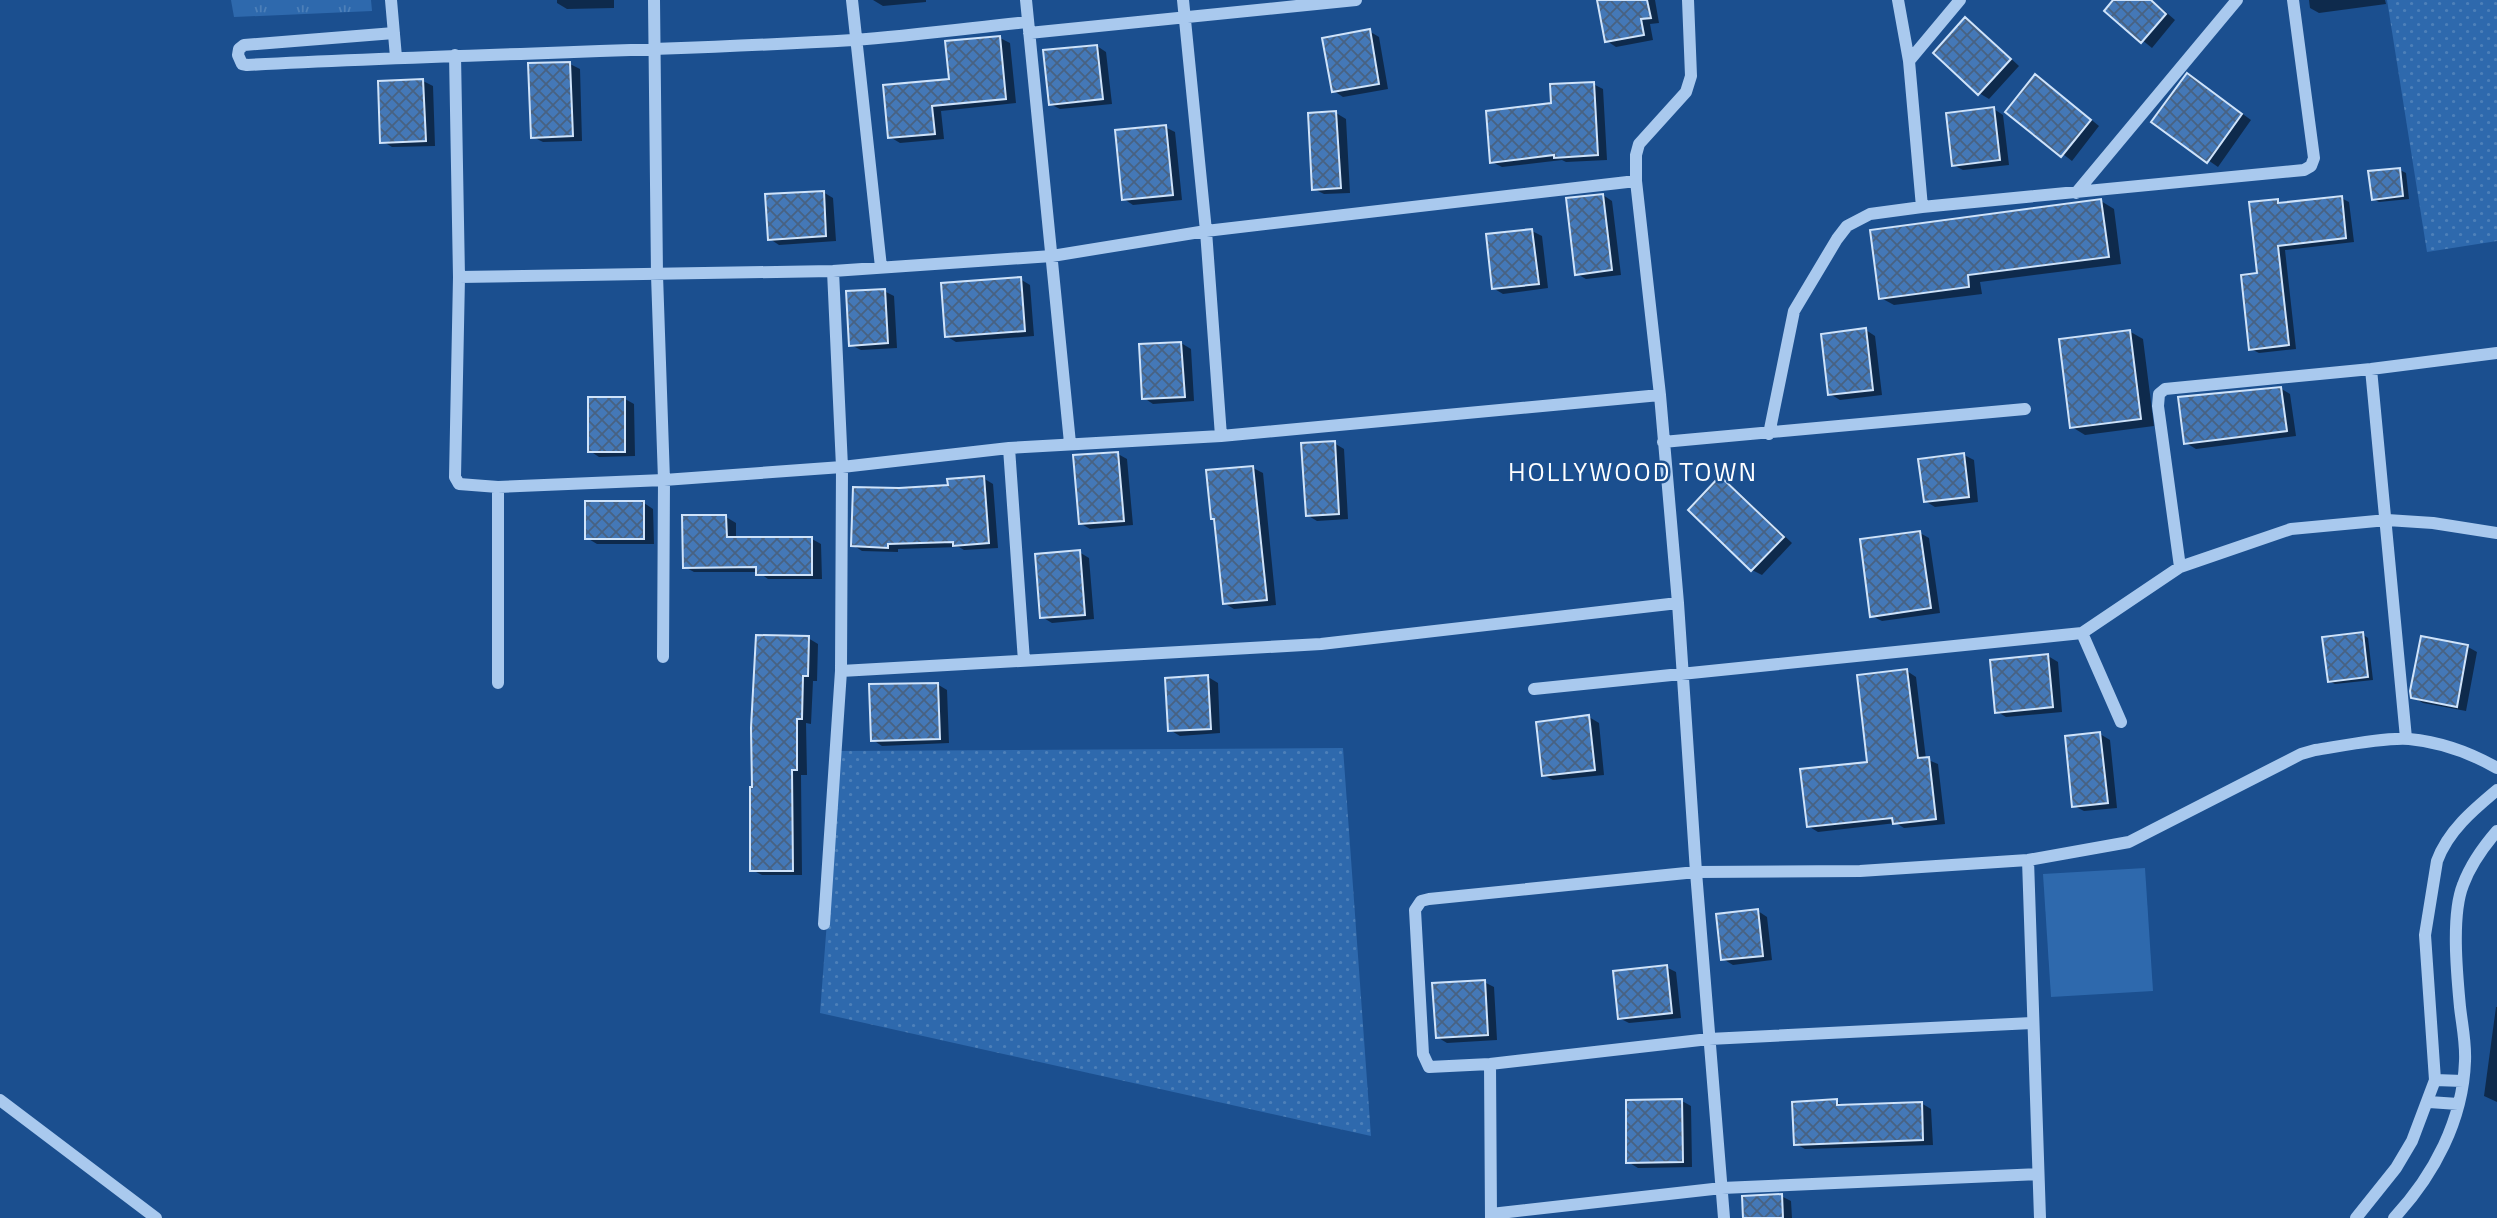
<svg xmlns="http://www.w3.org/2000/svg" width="2497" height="1218" viewBox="0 0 2497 1218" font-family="'Titillium Web',sans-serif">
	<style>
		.grass { fill: url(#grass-dots) }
		.park { fill: url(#park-tufts) }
		.pitch { fill: #2e69ad }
		.shadow { fill: #0007 }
		.building { fill: url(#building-cross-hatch); stroke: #cfe3fa; stroke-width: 2 }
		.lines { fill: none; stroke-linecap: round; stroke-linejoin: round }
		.minor { stroke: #a9c9ee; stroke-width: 12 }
		.labels { text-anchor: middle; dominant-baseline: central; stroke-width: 5; stroke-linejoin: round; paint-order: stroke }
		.neighbourhood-label { font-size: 26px; letter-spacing: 2px; fill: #fff; stroke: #1b4f8f }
	</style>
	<defs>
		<pattern id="grass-dots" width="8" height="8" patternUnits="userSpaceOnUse" patternTransform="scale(1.75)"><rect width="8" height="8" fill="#2e69ad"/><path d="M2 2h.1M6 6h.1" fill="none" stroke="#4d80b9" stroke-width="1.8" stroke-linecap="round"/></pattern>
		<pattern id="park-tufts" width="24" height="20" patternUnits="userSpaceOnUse" patternTransform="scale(1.75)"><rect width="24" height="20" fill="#2e69ad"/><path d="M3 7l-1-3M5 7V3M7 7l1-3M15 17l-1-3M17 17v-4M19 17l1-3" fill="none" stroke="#4d80b9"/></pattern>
		<pattern id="building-cross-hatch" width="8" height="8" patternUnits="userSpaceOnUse" patternTransform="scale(1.75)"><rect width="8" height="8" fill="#4478b7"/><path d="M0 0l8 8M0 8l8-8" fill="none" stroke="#486282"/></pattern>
	</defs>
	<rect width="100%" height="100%" fill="#1b4f8f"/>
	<!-- grass -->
	<path class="grass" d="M2387,0H2497V241L2427,252Z
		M1343,748L1371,1136L820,1013L840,751Z"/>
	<!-- park -->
	<path class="park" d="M231,0H371L372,11L234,17Z"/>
	<!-- pitch -->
	<path class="pitch" d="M2145,868L2153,991L2051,997L2043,874Z"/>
	<!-- shadow -->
	<path class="shadow" d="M557,0H614V8L567,9L557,3Z
		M873,0H926V2L883,6Z
		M1599,0H1655L1659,23L1650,24L1653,40L1616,47L1607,41Z
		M2116,0H2152L2175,20L2152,48L2106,11Z
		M2309,0H2385L2386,4L2319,13L2310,8Z
		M1966,20L1975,25L2019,66L1989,99L1979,93Z
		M1369,31L1379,37L1388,89L1343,97L1334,91Z
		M1000,38L1010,43L1016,103L941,111L944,139L900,143L890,137Z
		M1097,46L1106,52L1112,104L1060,109L1050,104Z
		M570,64L580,69L582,141L543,142L533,137Z
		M423,81L433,86L435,146L392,147L382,141Z
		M2197,81L2251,120L2218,167L2153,122Z
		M2045,82L2099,126L2072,161L2007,111Z
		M1593,84L1603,89L1607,160L1566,162L1562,160L1502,167L1492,162L1553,105Z
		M1994,109L2003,115L2009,165L1963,170L1953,165Z
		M1336,113L1346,119L1350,193L1324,194L1314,189Z
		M1165,127L1175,132L1182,200L1133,205L1124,199Z
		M2400,170L2406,173L2409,199L2379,202L2373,199Z
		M823,192L833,198L836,241L779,245L770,239Z
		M1603,195L1612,201L1621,275L1586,279L1577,274Z
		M2341,198L2349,202L2354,242L2285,250L2296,349L2259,353L2251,349L2259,275L2278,201L2284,204Z
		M2101,201L2114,209L2121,264L1980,282L1982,294L1894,305L1881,298Z
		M1532,231L1542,236L1548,288L1503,294L1493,288Z
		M1020,279L1030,285L1034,336L956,342L946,336Z
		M884,291L894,296L897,348L861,350L851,345Z
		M1866,330L1875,336L1882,395L1840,400L1830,394Z
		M2129,331L2143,339L2154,426L2085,435L2072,427Z
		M1181,343L1191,349L1194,401L1153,404L1144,398Z
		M2280,388L2290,394L2296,436L2196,449L2186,443Z
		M625,399L634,404L635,456L599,457L590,451Z
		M1334,443L1344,449L1348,519L1317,521L1307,515Z
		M1118,454L1127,459L1133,525L1090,529L1080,523Z
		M1964,455L1974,460L1978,502L1935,507L1925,501Z
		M1253,468L1263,473L1276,605L1234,609L1224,603L1216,520Z
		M983,478L993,484L998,548L964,550L959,547L898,549V552L862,551L853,545L899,490L950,487Z
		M1721,478L1730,484L1792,543L1762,575L1752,570Z
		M644,503L653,509L654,544H597L587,538Z
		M726,517L736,523V539H812L821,544L822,579H768L758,572H694L685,567Z
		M1920,533L1929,538L1940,613L1882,621L1872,616Z
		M1079,552L1089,558L1094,619L1052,623L1042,617Z
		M2362,634L2368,638L2373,680L2335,684L2329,681Z
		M808,638L818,644L817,681H813L811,724L806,723L807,775H801L802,875H762L752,870Z
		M2422,638L2468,647L2477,652L2466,711L2423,703L2413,697Z
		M2048,656L2058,662L2062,712L2006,717L1996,711Z
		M1907,671L1916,677L1926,759L1938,764L1945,824L1904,828L1896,823L1818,832L1808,826L1869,764Z
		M1208,677L1218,683L1220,733L1180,736L1170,730Z
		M937,684L947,690L949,743L882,746L873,740Z
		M1589,717L1599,723L1604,775L1553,780L1543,775Z
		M2100,734L2110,740L2117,808L2084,811L2074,806Z
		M1758,911L1767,917L1772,960L1733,965L1723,959Z
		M1666,967L1676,972L1681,1018L1629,1023L1619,1018Z
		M1484,982L1494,987L1497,1040L1447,1043L1437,1037Z
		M2496,1007H2497V1102L2484,1096Z
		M1682,1101L1691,1106L1692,1167L1638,1168L1628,1162Z
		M1836,1101L1846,1107L1921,1103L1931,1109L1933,1145L1805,1149L1796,1144Z
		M1781,1196L1791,1201L1792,1218H1745Z"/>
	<!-- building -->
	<path class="building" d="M1597,0H1647L1651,18L1641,19L1644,35L1605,42Z
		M2113,0H2151L2166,14L2141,43L2104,11Z
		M1965,17L2011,59L1978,95L1933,53Z
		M1370,29L1379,84L1332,92L1322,38Z
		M1000,36L1006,99L932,106L935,134L888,138L883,85L949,79L945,41Z
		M1097,45L1103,99L1049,105L1043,50Z
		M570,62L573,136L531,138L528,63Z
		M2187,73L2242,114L2207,163L2151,122Z
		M2035,74L2091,120L2061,157L2005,112Z
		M423,79L426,141L380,143L378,81Z
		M1594,82L1598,155L1554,158V155L1490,163L1486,111L1551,103L1550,84Z
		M1994,107L2000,160L1952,166L1946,113Z
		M1336,111L1341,188L1312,190L1308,113Z
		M1166,125L1173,195L1122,200L1115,130Z
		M2400,168L2403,196L2372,200L2368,171Z
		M824,191L826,236L768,240L765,194Z
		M1603,194L1612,270L1575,275L1566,198Z
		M2342,196L2346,238L2278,246L2289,345L2249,350L2241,275L2257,273L2249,202L2278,199V203Z
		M2101,199L2109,257L1968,275L1969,287L1879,299L1870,230Z
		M1532,229L1539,284L1492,289L1486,234Z
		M1021,277L1025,331L945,337L941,283Z
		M885,289L888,343L849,346L846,291Z
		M1866,328L1873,390L1828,395L1821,334Z
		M2130,330L2141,419L2070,428L2059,339Z
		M1181,342L1185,397L1142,399L1139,344Z
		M2281,387L2287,431L2184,444L2178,397Z
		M588,397H625V452H588Z
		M1335,441L1339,514L1306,516L1301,443Z
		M1118,452L1124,521L1079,524L1073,455Z
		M1964,453L1969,497L1924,502L1918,459Z
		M1253,466L1267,600L1223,604L1214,519H1211L1206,470Z
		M984,476L989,543L953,546V542L888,544V548L851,546L853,487L899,488L948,485L947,479Z
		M1720,476L1784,537L1751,571L1688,510Z
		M585,501H644V539H585Z
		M682,515H726L727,537H812V575H756V567L683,568Z
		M1920,531L1931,608L1870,617L1860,539Z
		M1080,550L1085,615L1040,618L1035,554Z
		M2363,632L2368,677L2328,682L2322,637Z
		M756,635L809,636L808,676H803L802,719H797V770H792L793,871H750V787H752L751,728Z
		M2421,636L2468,645L2457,707L2411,698L2410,691Z
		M2048,654L2053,707L1995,713L1990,660Z
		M1907,669L1918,758L1929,757L1936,819L1893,824L1892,818L1807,827L1800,769L1867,762L1857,675Z
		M1208,675L1211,729L1168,731L1165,678Z
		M938,683L940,739L871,741L869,684Z
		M1589,715L1595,770L1542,776L1536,722Z
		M2100,732L2108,803L2072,807L2065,736Z
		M1758,909L1763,956L1721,960L1716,914Z
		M1667,965L1672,1013L1618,1019L1613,971Z
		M1485,980L1488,1035L1436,1038L1432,983Z
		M1682,1099L1683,1162L1626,1163V1100Z
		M1837,1099V1105L1922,1102L1923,1140L1794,1145L1792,1102Z
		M1782,1194L1783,1218H1743L1742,1196Z"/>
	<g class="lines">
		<!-- minor -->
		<path class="minor" d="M391,0L396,57
			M654,0L657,275L664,480L663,657
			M852,0L881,267
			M1026,0L1070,443
			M1183,0L1206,231L1221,436
			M1688,0L1691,76L1686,92L1639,144L1636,155V181L1660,395L1678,603L1696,872L1724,1218
			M1898,0L1909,61L1922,207
			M394,33L244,45L239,49L238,55L242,64L247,65C449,54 652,52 853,40C912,36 970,28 1028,22
			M1029,33L1356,0
			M455,55L459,277L455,477L459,484L498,487L664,480L842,467L1009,448L1221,436L1660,395
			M1909,61L1960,0
			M2076,193L2237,0
			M459,277L833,271L1052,256L1206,231L1636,181
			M2371,369L2406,738
			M1769,434L1794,311L1837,239L1847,226L1870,214L1922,207L2304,170L2311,166L2314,158L2293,0
			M1663,442L2025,409
			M1009,448L1024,661
			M2180,567L2158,406L2159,394L2165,389L2371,369L2497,353
			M2082,633L2121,722
			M841,671L1321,644L1678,603
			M498,683V487
			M1534,689L2082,633L2180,567L2291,529L2387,520L2433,523L2497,533
			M2028,860L2040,1218
			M824,924L841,671L842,467L833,271
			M2032,1023L1709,1039L1490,1064L1429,1067L1423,1054L1415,910L1421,901L1429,899L1696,872L1860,871L2028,860L2129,842L2301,754L2315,750C2341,746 2385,737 2409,739C2442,742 2469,752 2497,768
			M1490,1064L1491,1218
			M2435,1080L2463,1081
			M0,1100L156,1218
			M2429,1102L2458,1104
			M1491,1214L1722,1188L2038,1174
			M2356,1218L2396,1168L2412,1141L2435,1080L2425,935L2437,861C2448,831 2473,810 2497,790
			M2394,1218C2434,1175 2463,1120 2465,1061C2466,1043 2462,1025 2460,1007C2457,975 2451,915 2463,885C2470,866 2484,846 2497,831"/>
	</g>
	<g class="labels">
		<!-- neighbourhood labels -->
		<g class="neighbourhood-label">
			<text x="1633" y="471">HOLLYWOOD TOWN</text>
		</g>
	</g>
</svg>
